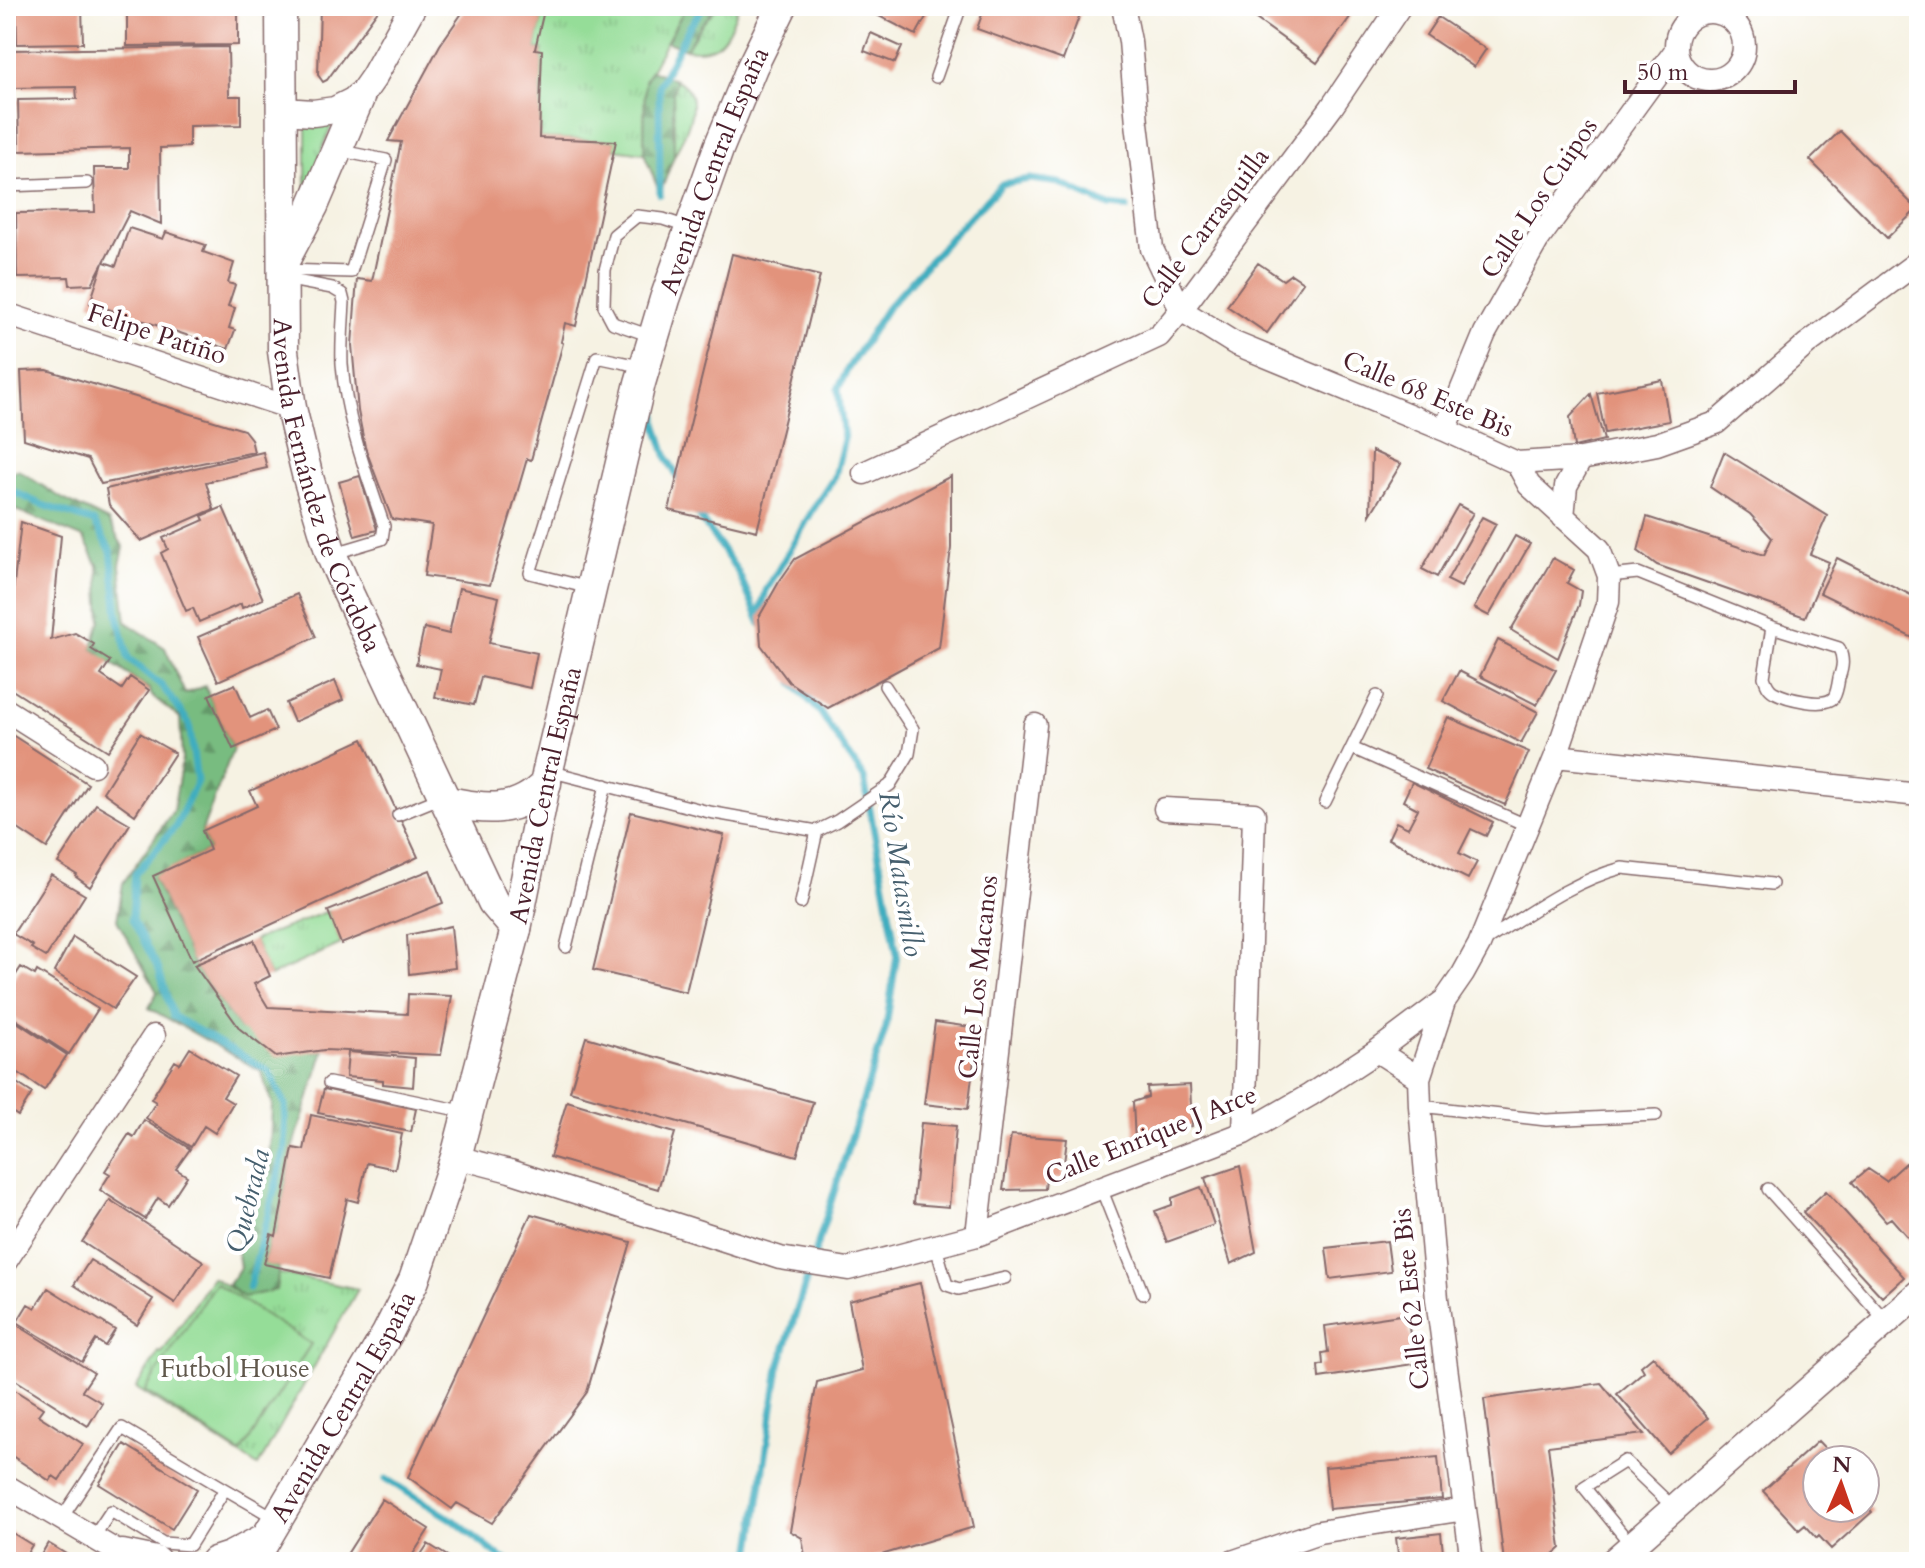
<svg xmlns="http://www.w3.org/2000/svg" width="1925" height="1568" viewBox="0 0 1925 1568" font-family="Cardo,serif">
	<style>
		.grass { fill: url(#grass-tufts); stroke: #707e62; stroke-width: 2 }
		.forest { fill: url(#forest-firs); stroke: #616e56; stroke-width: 2 }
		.pitch { fill: #95dd98; stroke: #707e62; stroke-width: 2 }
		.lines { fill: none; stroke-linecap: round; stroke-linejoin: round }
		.stream { stroke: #41adbf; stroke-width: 7 }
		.building { fill: #e2937c }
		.service-casing { stroke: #86696b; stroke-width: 14 }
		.minor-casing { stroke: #86696b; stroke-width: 25 }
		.tertiary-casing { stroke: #86696b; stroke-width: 29 }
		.secondary-casing { stroke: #86696b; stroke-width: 33 }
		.service { stroke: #fff; stroke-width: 11 }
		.minor { stroke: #fff; stroke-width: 22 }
		.tertiary { stroke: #fff; stroke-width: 26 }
		.secondary { stroke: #fff; stroke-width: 30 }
		.labels { text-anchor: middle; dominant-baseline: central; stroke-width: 8; stroke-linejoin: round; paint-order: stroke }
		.street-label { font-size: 26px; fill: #4a1f2b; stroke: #fff }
		.park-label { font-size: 26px; fill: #60584c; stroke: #fff }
		.water-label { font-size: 28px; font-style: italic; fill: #465f6e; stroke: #fff }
	</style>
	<defs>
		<pattern id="grass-tufts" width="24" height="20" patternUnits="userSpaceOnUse" patternTransform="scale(2)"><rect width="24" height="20" fill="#95dd98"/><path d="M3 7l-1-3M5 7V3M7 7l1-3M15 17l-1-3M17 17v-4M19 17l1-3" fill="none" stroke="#82bd83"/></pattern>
		<pattern id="forest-firs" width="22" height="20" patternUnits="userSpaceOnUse" patternTransform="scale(2)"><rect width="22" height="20" fill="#78bc80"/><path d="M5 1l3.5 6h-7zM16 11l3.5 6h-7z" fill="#649869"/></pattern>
	</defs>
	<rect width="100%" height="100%" fill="#fff"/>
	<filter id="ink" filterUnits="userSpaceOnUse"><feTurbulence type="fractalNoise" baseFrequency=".0125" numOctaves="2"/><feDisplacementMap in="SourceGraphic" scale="16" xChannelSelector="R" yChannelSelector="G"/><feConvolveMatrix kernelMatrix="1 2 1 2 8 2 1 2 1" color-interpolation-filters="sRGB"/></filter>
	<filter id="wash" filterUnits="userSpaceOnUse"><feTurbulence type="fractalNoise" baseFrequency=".006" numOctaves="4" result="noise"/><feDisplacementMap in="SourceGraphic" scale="32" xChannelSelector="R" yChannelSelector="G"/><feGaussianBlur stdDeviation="1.8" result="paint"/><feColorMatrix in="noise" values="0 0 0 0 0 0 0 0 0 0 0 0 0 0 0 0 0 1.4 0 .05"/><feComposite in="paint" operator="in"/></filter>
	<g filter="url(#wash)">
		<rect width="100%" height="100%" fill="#f6f2e3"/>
		<!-- grass -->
		<path class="grass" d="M545,6H686L645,81L644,153L614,149L615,141L539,138L542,50L535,49Z
			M718,6H739C727,35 722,55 686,49L701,25Z
			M675,80C708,93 685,135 674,156L673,93Z
			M332,124L306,191V128L308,125L321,127Z
			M328,911L341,944L270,976L254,940Z
			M278,1273L358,1289L258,1466L136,1388L159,1352L162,1353L212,1277L244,1297L275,1290Z"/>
		<!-- forest -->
		<path class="forest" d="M686,6H718L701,25L686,49L667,42Z
			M651,70L675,80L673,93L674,156L660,194L644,153L645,81Z
			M18,470L63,499L108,521L124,548L120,565L126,622L165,648L185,694L205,686L233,749L202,831L210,850L153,877L194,965L240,1029L324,1050L293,1148L276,1236L271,1235L264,1263L279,1267L276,1290L244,1297L227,1286L240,1268L237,1248L245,1208L269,1167L272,1104L261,1071L149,1008L157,992L117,920L123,883L173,811L182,760L180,718L152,696L149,689L91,649C97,640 95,630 101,622L98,566L84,538L6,506L7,474Z"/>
		<!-- pitch -->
		<path class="pitch" d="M215,1283L311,1344L241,1453L145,1391Z"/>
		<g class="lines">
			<!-- stream -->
			<path class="stream" d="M660,194L659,85L688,29L704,6
				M656,377V423L667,458L682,485
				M6,488L40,504L94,522L111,551L118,616L128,658L162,686L189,723L197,781L176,826L135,874L132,919L159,970L173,1016L269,1071L285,1104V1149L249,1288
				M695,510L738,572L761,624
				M759,617L766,591L814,508L835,476L844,439L838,389L847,370L887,308L959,228L1002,184L1030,179L1059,183L1109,206L1127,208
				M386,1479L456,1522L501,1558L512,1562
				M750,1562L779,1367L886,1027L897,954L864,778L820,712L793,683"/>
		</g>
		<g id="blocks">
			<!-- building -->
			<path class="building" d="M16,6H82L83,43L17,44Z
				M127,6H238V45L127,46Z
				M320,6H381L327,80L323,82L318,75Z
				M467,6H545L535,49L542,50L539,138L616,141L576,326L565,323L561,342L563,343L531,460L527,459L490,585L424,576L432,525L392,519L365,447L358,411L352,345L357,279L372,281L401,142L388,141L440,45Z
				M879,6H932L916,35L875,14Z
				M985,6H1083L1063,60L977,29Z
				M1238,6H1358L1317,63Z
				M1438,17L1486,49L1474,67L1426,35Z
				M871,33L902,47L895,63L864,51Z
				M228,47L229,96H241V125L189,126V147L160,148L161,224L130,211L104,262L116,266L129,228L163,239L166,232L206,245L203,252L234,263L228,283L235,285L228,306L235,308L229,328L235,330L228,349L90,303L103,263L92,284L70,285L69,277L17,278L16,213L95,212L94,168H129V148L19,151L18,100L77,99L76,87L11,88L10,50Z
				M1840,131L1917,209L1887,238L1810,160Z
				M732,254L820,276L757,531L669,510Z
				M1258,263L1283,280L1291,274L1303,282L1267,333L1227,306Z
				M47,370L244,430L251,439L254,452L101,484L88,459L24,439L21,371Z
				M1662,380L1669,421L1605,433L1597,393Z
				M1591,394L1604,440L1574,447L1570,417Z
				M1372,451L1401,464L1370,515Z
				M263,452L267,468L206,482L214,509L141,541L109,505L106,489Z
				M1724,452L1827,516L1810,554L1829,562L1805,617L1657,565L1638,551L1647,517L1764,555L1772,538L1750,514L1710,487Z
				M360,476L377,530L355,536L339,482Z
				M951,476V548L939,648L828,708L789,682L761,645L759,617L779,582L795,559Z
				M1458,505L1473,513L1437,577L1422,569Z
				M223,507L263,599L242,608L241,604L199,622L193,608L186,611L161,553L168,549L163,538L204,520L202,516Z
				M1482,517L1496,524L1461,587L1447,580Z
				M21,522L61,536L51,640L75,633L94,644L91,649L110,661L101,675L122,689L130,677L149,690L108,751L6,686V653Z
				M1515,536L1530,544L1489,616L1474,608Z
				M1553,558L1574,570L1567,583L1581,591L1579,605L1558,658L1511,630Z
				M1837,558L1919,599V641L1820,593Z
				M459,588L499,597L489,643L537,653L530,688L481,677L474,705L435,697L441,669L416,664L424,628L449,634Z
				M297,594L316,637L218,681L198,637Z
				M1498,640L1556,670L1537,705L1480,676Z
				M1459,671L1538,712L1521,743L1443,701Z
				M335,681L343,700L294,722L286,703Z
				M235,684L250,718L267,710L276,730L233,749L209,695Z
				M1448,717L1529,752L1505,805L1425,769Z
				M6,731L88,784L47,848L6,821Z
				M140,733L175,753L135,815L103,792Z
				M363,739L418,857L192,961L153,876L210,850L202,831L257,806L250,791Z
				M1412,782L1493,822L1486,836L1471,829L1459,853L1477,862L1468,879L1388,839L1396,822L1408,828L1418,809L1403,801Z
				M96,804L130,824L90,887L76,877L77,875L58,863Z
				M631,812L724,835L686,992L593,970Z
				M430,870L443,903L341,944L328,911Z
				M51,875L85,895L46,957L31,948L33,946L13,934Z
				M451,926L455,968L409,974L407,935Z
				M73,937L136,977L113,1009L54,972Z
				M254,940L270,976L254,984L268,1007L407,1014L408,994L452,996L441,1055L324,1050L276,1057L240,1029L194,965Z
				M21,967L35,975L37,971L98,1009L69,1054L6,1013V990Z
				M6,1015L67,1055L44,1090L17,1072L13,1078L6,1074Z
				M935,1022L978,1028L968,1109L924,1104Z
				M586,1037L813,1102L797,1156L570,1091Z
				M190,1048L236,1076L223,1097L233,1103L215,1133L204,1126L191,1147L146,1118L156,1102L151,1099L175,1061L180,1064Z
				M348,1052L415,1058L413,1087L383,1084V1080L346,1077Z
				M6,1076L32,1093L18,1116L12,1112L6,1122Z
				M1190,1085L1192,1126L1181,1127V1133L1156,1134V1141L1135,1142L1133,1102L1148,1097L1147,1087Z
				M324,1089L416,1109L411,1132L318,1113Z
				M567,1101L675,1133L658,1189L550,1157Z
				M311,1115L402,1134L395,1169L367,1163L358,1202L347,1199L329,1278L264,1264L271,1234L276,1236L293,1148L304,1150Z
				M144,1120L190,1149L176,1169L187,1176L168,1205L158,1198L145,1219L100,1190L110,1174L105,1171L129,1134L134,1137Z
				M921,1123L956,1126L949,1207L913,1204Z
				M1011,1135L1067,1139L1062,1179H1046L1045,1189L1003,1190Z
				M1906,1163L1919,1177V1250L1891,1218L1886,1221L1852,1182L1868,1169L1886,1181Z
				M1240,1166L1256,1252L1231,1264L1205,1178Z
				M1201,1187L1214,1225L1167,1242L1155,1211L1172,1205V1198Z
				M1826,1191L1904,1277L1882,1297L1803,1212Z
				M110,1200L203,1261L175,1303L82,1242Z
				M531,1214L631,1242L587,1392L492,1523L457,1503L452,1509L408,1477Z
				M1387,1241L1391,1271L1330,1279L1326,1248Z
				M90,1260L153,1299L137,1325L74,1285Z
				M920,1283L974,1527L858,1562H806L802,1538L790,1531L817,1382L862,1370L849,1301Z
				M48,1288L115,1330L105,1346L96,1340L82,1362L17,1322L28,1304L35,1308Z
				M1407,1314L1410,1334L1420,1363L1319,1378L1318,1366L1323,1364L1322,1353L1328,1352L1325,1326Z
				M6,1318L94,1373L82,1391L102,1403L88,1426L6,1374Z
				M1653,1356L1708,1418L1668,1453L1617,1394L1644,1371L1641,1366Z
				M1601,1383L1644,1434L1548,1446L1561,1548L1545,1562H1504L1484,1399Z
				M13,1389L43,1408L38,1415L83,1444L59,1480L53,1476L50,1481L6,1452V1394L8,1396Z
				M1818,1441L1836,1460H1817V1508H1865V1504L1872,1512L1831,1549L1819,1536L1817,1538L1805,1525L1799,1530L1763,1491Z
				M124,1444L197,1489L172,1529L99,1484Z
				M1438,1457L1442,1499L1329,1509L1325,1467Z
				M382,1499L429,1529L408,1562H342Z
				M6,1529L32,1545L22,1562H6Z
				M1441,1533L1444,1562H1399L1396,1538Z
				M48,1543L79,1562H37Z
				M428,1544L457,1562H416Z"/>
		</g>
	</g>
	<g filter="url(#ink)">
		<use href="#blocks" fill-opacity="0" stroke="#86696b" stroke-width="2"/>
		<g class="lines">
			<defs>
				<path id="service" d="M936,77L961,6
					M6,186L87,183
					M283,270L351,272L386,160L341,151
					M285,279L332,288L342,294L344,302C343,322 341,344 342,364C346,420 366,473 384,526L382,539L332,554
					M654,337L613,323L604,306L605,270L614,235L637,216L663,219L690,228
					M1609,576L1638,573L1772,627
					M589,588L530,573L597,357L644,367
					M1772,627L1839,648C1844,659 1843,667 1839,678C1838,684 1837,692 1834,697C1825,709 1785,698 1774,692C1768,689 1766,683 1764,677Z
					M1352,748L1528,826
					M549,771L709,812L817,831L837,821L890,785L909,754L913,729L885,686
					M1325,802L1377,696
					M398,815L442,797
					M801,903L817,831
					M1485,941C1528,914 1572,881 1622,868L1772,884
					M566,947L606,785
					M329,1083L467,1112
					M1420,1106L1546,1120L1656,1115
					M1101,1188L1143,1294
					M1768,1189L1886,1321
					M936,1247L947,1285L959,1289L1005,1278
					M61,1519L122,1428L225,1489
					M93,1538L111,1511L163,1543L190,1545L225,1489L275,1518
					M1645,1562L1584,1487L1625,1461L1674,1508"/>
				<path id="minor" d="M1123,6L1130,41L1137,123L1152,249L1181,310L1234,343L1445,430L1517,463L1581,459L1657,444L1716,423L1807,344L1919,261
					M1676 46a34 34 0 1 1 68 0a34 34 0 1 1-68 0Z
					M6,314L291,408
					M1445,430L1485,333L1537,241L1676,50
					M864,473L1159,336L1181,310L1331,108L1400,6
					M1563,517L1566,486L1581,459
					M6,710L93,765
					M1556,756L1919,795
					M1165,809L1254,814L1244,1133
					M1444,1002L1419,1078L1420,1106L1437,1299L1472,1562
					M1377,1051L1419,1078
					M456,1157L510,1171L780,1258L848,1269L977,1235L1244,1133L1310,1095L1377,1051L1445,1000L1463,974L1479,945L1556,756L1608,602L1609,576L1599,549L1529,485L1517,463
					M977,1235L1035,725
					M6,1261L154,1036
					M6,1486L133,1561
					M1232,1562L1319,1532L1465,1509"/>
				<path id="tertiary" d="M283,111L313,113L335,110L359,98L373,78L413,6
					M1613,1562L1919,1293"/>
				<g id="secondary">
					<path id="s1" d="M281,6L283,351L291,408L307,474L331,554L349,595L493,902L516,929"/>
					<path d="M286,257L313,206L359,98"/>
					<path d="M447,802C485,809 517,815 546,783"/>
					<path d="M122,1555L156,1562"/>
					<path d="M215,1562L230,1557L266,1538"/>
					<path id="s2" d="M252,1562L387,1334L414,1280L456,1157L516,929L548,770L640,383L665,299L719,147L752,67L782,6"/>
				</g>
			</defs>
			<!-- service casing -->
			<use href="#service" class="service-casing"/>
			<!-- minor casing -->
			<use href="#minor" class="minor-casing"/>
			<!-- tertiary casing -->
			<use href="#tertiary" class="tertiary-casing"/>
			<!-- secondary casing -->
			<use href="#secondary" class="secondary-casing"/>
			<!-- service -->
			<use href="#service" class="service"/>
			<!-- minor -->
			<use href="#minor" class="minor"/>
			<!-- tertiary -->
			<use href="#tertiary" class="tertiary"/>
			<!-- secondary -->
			<use href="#secondary" class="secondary"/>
		</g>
	</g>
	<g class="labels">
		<!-- street labels -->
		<g class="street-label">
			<text stroke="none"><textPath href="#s2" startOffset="1476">Avenida Central España</textPath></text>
			<text transform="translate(1539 198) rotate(-56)">Calle Los Cuipos</text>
			<text transform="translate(1205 228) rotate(-53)">Calle Carrasquilla</text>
			<text transform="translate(157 334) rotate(18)">Felipe Patiño</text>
			<text transform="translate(1428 394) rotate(23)">Calle 68 Este Bis</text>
			<text stroke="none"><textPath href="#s1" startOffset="486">Avenida Fernández de Córdoba</textPath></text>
			<text stroke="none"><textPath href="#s2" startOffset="828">Avenida Central España</textPath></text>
			<text transform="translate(978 977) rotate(-84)">Calle Los Macanos</text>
			<text transform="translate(1151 1135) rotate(-22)">Calle Enrique J Arce</text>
			<text transform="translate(1411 1299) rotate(-96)">Calle 62 Este Bis</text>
			<text stroke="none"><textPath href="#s2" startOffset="180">Avenida Central España</textPath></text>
		</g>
		<!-- park labels -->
		<g class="park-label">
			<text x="235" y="1368">Futbol House</text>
		</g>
		<!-- water labels -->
		<g class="water-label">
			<text transform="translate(901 874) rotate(81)">Río Matasnillo</text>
			<text transform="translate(248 1201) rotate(-76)">Quebrada</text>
		</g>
	</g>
	<!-- margin -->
	<rect width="1925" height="1568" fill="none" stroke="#fff" stroke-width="32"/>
	<!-- north arrow -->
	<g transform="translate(1841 1484) rotate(2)"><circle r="38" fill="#ffffff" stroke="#b7a5aa" stroke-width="2"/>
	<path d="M0-6L14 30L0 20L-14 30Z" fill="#c8321e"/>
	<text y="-12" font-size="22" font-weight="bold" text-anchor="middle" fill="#4a1f2b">N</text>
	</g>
	<!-- scale -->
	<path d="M1625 80v12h170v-12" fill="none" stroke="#4a1f2b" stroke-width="4"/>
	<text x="1637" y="80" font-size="24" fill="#4a1f2b" stroke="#ffffff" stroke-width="6" paint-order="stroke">50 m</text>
</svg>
